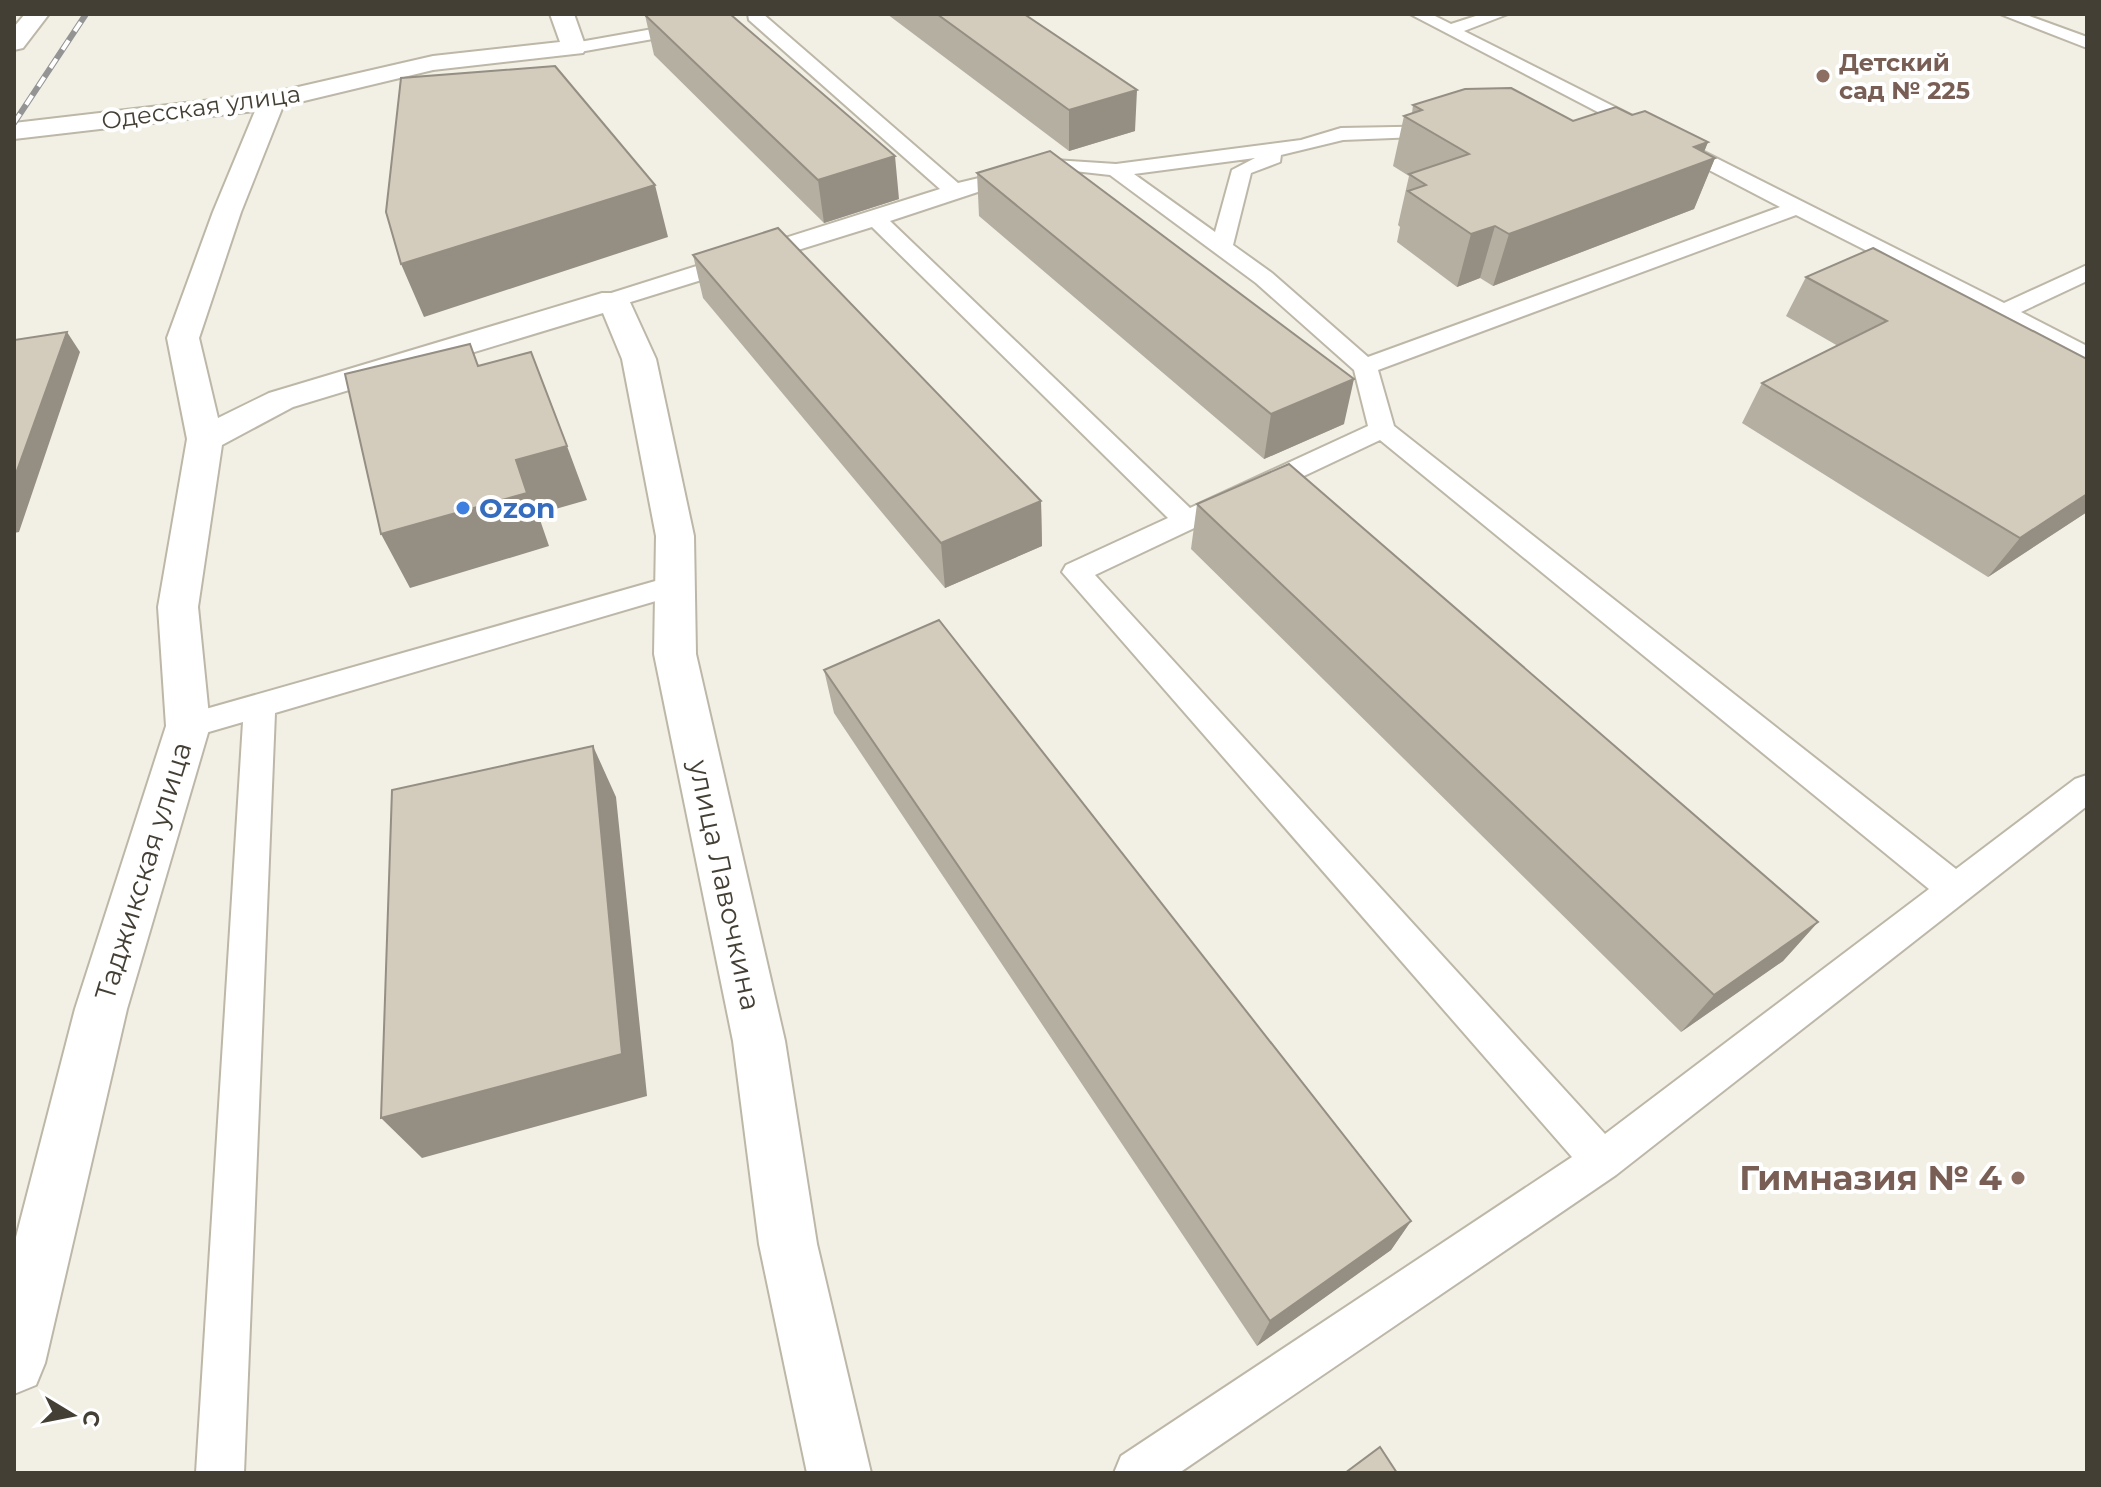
<svg xmlns="http://www.w3.org/2000/svg" width="2101" height="1487" viewBox="0 0 2101 1487" font-family="Montserrat,sans-serif">
	<style>
		.lines { fill: none; stroke-linecap: round; stroke-linejoin: round }
		.lane-casing { stroke: #bdb7a8; stroke-width: 4 }
		.street-casing { stroke: #bdb7a8; stroke-width: 4 }
		.lane { fill: #fff; fill-rule: evenodd }
		.street { fill: #fff; fill-rule: evenodd }
		.rail-casing { stroke: #949494; stroke-width: 6 }
		.rail { stroke: #fff; stroke-width: 4; stroke-dasharray: 11; stroke-linecap: butt }
		.wall { fill: #b5afa1 }
		.shaded-wall { fill: #948e83 }
		.building { fill: #d3cbbb; stroke: #948e83; stroke-width: 2 }
		.education-dot { fill: #8d6e63; stroke: #fff; stroke-width: 3 }
		.shop-dot { fill: #3f7fe0; stroke: #fff; stroke-width: 3 }
		.labels { text-anchor: middle; dominant-baseline: central; stroke-width: 8; stroke-linejoin: round; paint-order: stroke }
		.far-education-label { font-size: 24px; font-weight: bold; fill: #785e54; stroke: #fff; text-anchor: start }
		.far-street-label { font-size: 24px; fill: #443f35; stroke: #fff }
		.shop-label { font-size: 28px; font-weight: bold; fill: #366cbe; stroke: #fff; text-anchor: start }
		.street-label { font-size: 28px; fill: #443f35; stroke: #fff }
		.near-education-label { font-size: 34px; font-weight: bold; fill: #785e54; stroke: #fff; text-anchor: end }
	</style>
	<rect width="100%" height="100%" fill="#f2efe5"/>
	<g class="lines">
		<defs>
			<path id="lane" d="M748,14H763L958,183L1054,160L1116,164L1301,140L1341,128L1449,126L1452,130L1442,136L1343,140L1281,155L1280,162L1251,173L1233,245L1272,273L1368,357L1780,207L1410,14H1431L1451,24L1482,14H1508L1464,31L2004,303L2087,265V281L2021,312L2087,346V362L1796,215L1378,370L1394,426L1956,869L2075,779L2087,775V806L1616,1175L1179,1473H1114L1121,1456L1572,1157L1062,572L1066,565L1168,518L872,227L621,305H605L602,300L605,295L940,189L749,20ZM1255,158L1232,170L1215,232L1134,174ZM1074,171L1110,175L1256,283L1354,370L1368,426L1190,508L890,221L1017,179ZM1380,440L1929,889L1605,1134L1095,575Z
				M2000,14H2024L2087,37V48Z
				M692,22L701,27L698,31L574,53L565,48L574,43Z
				M673,576L683,579L687,586L683,593L275,713L244,1473H196L243,722L188,738L177,735L172,726L177,717L188,714Z"/>
			<path id="street" d="M25,14H49L23,48L14,50V27Z
				M550,14H574L586,48L583,53L433,70L283,106L241,212L199,338L218,418L269,393L602,293H624L629,300L656,359L694,536L696,654L785,1041L817,1244L871,1473H807L759,1244L733,1041L654,654L656,536L622,359L603,313L293,407L222,445L198,607L210,726L127,1009L45,1363L36,1385L14,1394V1245L75,1009L166,726L158,607L187,439L167,338L213,212L255,111L14,139V123L272,93L433,56L560,42Z"/>
		</defs>
		<!-- lane casing -->
		<use href="#lane" class="lane-casing"/>
		<!-- street casing -->
		<use href="#street" class="street-casing"/>
		<!-- lane -->
		<use href="#lane" class="lane"/>
		<!-- street -->
		<use href="#street" class="street"/>
		<defs>
			<path id="rail" d="M14,123L86,14"/>
		</defs>
		<!-- rail casing -->
		<use href="#rail" class="rail-casing"/>
		<!-- rail -->
		<use href="#rail" class="rail"/>
	</g>
	<!-- wall -->
	<path class="wall" d="M887,14H1024L1135,131L1069,151Z
		M645,15L899,199L824,223L654,55Z
		M1413,105L1573,121L1632,115L1708,142L1704,152L1715,158L1694,209L1493,286L1480,278L1457,287L1397,242L1400,227L1398,225L1409,176L1393,166L1404,116L1412,113Z
		M977,173L1344,424L1264,459L979,216Z
		M693,255L1041,501L1042,546L945,588L703,298Z
		M1806,277L2087,359V512L1988,577L1742,423L1762,383L1838,346L1786,316Z
		M1197,504L1818,922L1783,961L1681,1032L1191,549Z
		M824,670L1411,1221L1391,1250L1257,1346L834,713Z"/>
	<!-- shaded-wall -->
	<path class="shaded-wall" d="M1137,90L1135,131L1069,151V110Z
		M1708,142L1699,164L1715,158L1694,209L1493,286L1509,234L1694,147Z
		M895,156L899,199L824,223L818,180Z
		M655,185L668,237L424,317L401,264Z
		M1495,226L1480,278L1457,287L1471,234Z
		M67,332L80,352L19,532L14,533V479Z
		M1354,379L1344,424L1264,459L1271,414Z
		M567,446L587,500L538,514L549,546L410,588L381,534L516,460Z
		M2087,494V512L1988,577L2020,538Z
		M1041,501L1042,546L945,588L941,543Z
		M593,746L616,797L647,1096L422,1158L381,1118Z
		M1818,922L1783,961L1681,1032L1714,995Z
		M1411,1221L1391,1250L1257,1346L1270,1321Z"/>
	<!-- building -->
	<path class="building" d="M651,14H730L895,156L818,180L645,15Z
		M937,14H1024L1137,90L1069,110Z
		M555,66L655,185L401,264L386,212L401,78Z
		M1511,88L1573,121L1616,107L1632,115L1645,111L1708,142L1694,147L1715,158L1509,234L1495,226L1471,234L1408,191L1426,185L1409,174L1469,154L1404,116L1422,110L1413,105L1465,89Z
		M1050,151L1354,379L1271,414L977,173Z
		M778,228L1041,501L941,543L693,255Z
		M1873,248L2087,359V494L2020,538L1762,383L1887,321L1806,277Z
		M67,332L14,479V340Z
		M470,344L478,366L531,352L567,446L516,460L527,493L381,534L345,374Z
		M1289,464L1818,922L1714,995L1197,504Z
		M939,620L1411,1221L1270,1321L824,670Z
		M593,746L622,1054L381,1118L392,790Z
		M1380,1447L1397,1473H1345Z"/>
	<!-- markers -->
	<g class="education-dot">
		<circle cx="1823" cy="76" r="8"/>
		<circle cx="2018" cy="1178" r="8"/>
	</g>
	<circle class="shop-dot" cx="463" cy="508" r="8"/>
	<g class="labels">
		<!-- far-education labels -->
		<g class="far-education-label">
			<text x="1839" y="62">Детский<tspan x="1839" dy="28">сад № 225</tspan></text>
		</g>
		<!-- far-street labels -->
		<g class="far-street-label">
			<text transform="translate(201 107) rotate(-8)">Одесская улица</text>
		</g>
		<!-- shop labels -->
		<g class="shop-label">
			<text x="479" y="508">Ozon</text>
		</g>
		<!-- street labels -->
		<g class="street-label">
			<text transform="translate(143 871) rotate(-73)">Таджикская улица</text>
			<text transform="translate(725 885) rotate(78)">улица Лавочкина</text>
		</g>
		<!-- near-education labels -->
		<g class="near-education-label">
			<text x="2002" y="1178">Гимназия № 4</text>
		</g>
	</g>
	<!-- border -->
	<rect width="2101" height="1487" fill="none" stroke="#443f35" stroke-width="32"/>
	<!-- north arrow -->
	<g transform="translate(72 1415) rotate(100)" stroke="#ffffff" stroke-width="6" paint-order="stroke">
	<path d="M0-6L14 30L0 20L-14 30Z" fill="#443f35"/>
	<text y="-12" font-size="22" font-weight="bold" text-anchor="middle" fill="#443f35">С</text>
	</g>
</svg>
